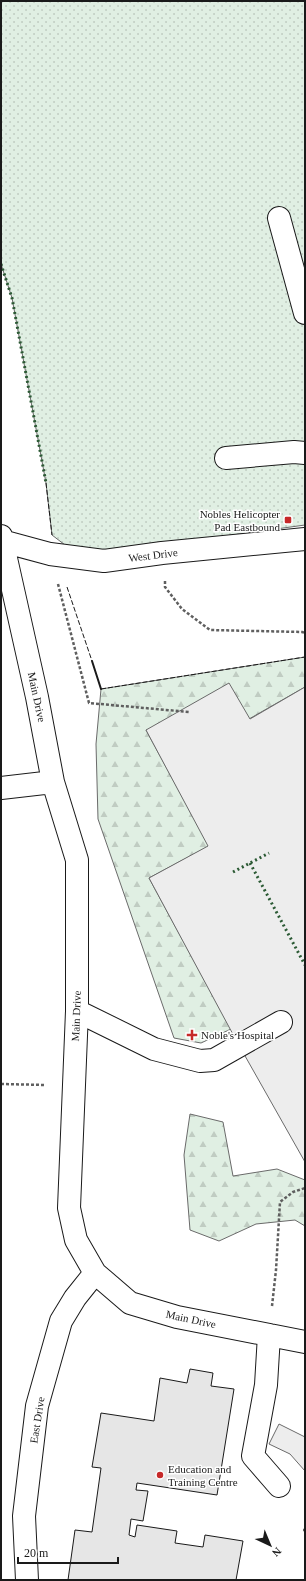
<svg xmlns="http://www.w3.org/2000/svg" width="306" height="1581" viewBox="0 0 306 1581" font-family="Georgia,serif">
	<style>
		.grass { fill: url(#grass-dots); stroke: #6a6a6a }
		.forest { fill: url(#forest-firs); stroke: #6a6a6a }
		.parking { fill: #ededed; stroke: #6a6a6a }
		.building { fill: #e6e6e6; stroke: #1a1a1a }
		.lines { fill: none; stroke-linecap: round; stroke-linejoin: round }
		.minor-casing { stroke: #1a1a1a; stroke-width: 24 }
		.path { stroke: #5f5f5f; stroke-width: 2.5; stroke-dasharray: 3 2; stroke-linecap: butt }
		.minor { stroke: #fff; stroke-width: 22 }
		.hedge { stroke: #2b5a34; stroke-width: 3; stroke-dasharray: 2 3; stroke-linecap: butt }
		.fence { stroke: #1a1a1a; stroke-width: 1; stroke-dasharray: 5 2; stroke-linecap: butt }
		.wall { stroke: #1a1a1a; stroke-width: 2 }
		.poi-dot { fill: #c62828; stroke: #fff; stroke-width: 1.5 }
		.labels { text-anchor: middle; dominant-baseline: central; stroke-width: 3; stroke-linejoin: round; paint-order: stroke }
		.poi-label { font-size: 11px; fill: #1a1a1a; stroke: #fff; text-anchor: start }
		.street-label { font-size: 11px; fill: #1a1a1a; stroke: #fff }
	</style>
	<defs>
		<pattern id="grass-dots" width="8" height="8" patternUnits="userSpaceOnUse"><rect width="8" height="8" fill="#e0efe3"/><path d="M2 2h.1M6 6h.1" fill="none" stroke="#c0ccc2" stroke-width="1.8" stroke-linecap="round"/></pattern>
		<pattern id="forest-firs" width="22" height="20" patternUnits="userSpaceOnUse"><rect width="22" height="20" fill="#e0efe3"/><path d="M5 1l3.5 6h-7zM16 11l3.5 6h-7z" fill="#c0ccc2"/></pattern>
	</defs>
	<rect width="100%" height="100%" fill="#fff"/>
	<!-- grass -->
	<path class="grass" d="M1,1H305V525L160,545L96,552L65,545L52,535L46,483L12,298L1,264Z"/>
	<!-- forest -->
	<path class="forest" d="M305,657V687L249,719L146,730L209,846L149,878L231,1029L201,1043L174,1038L98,819L96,744L101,689Z
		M190,1114L223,1122L233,1176L277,1169L305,1180V1226L295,1220L256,1224L219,1241L190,1230L184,1155Z"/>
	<!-- parking -->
	<path class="parking" d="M229,683L250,719L305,687V1162L236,1040L149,878L208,846L146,730Z
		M279,1424L305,1437V1471L290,1454L269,1444Z"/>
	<!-- building -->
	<path class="building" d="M190,1369L213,1373L211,1386L234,1389L217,1495L137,1483L136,1490L148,1491L143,1521L131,1519L129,1535L135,1537L137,1525L177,1531L175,1543L203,1547L205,1535L243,1541L236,1580H68L75,1530L92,1532L101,1468L92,1467L101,1413L154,1421L160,1378L187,1383Z"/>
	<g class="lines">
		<defs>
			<path id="minor" d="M279,218L305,313
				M226,458L294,452L305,453
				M1,536L37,697L53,782L77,860V1011L69,1208L76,1240L95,1273L130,1303L177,1317L305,1342
				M2,541L50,554L104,561L162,553L305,539
				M1,788L53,782
				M77,1011L154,1049L200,1061L214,1060L281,1022
				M269,1335L266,1385L253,1456L279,1486
				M27,1580L24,1516L37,1406L61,1321L75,1298L95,1273"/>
		</defs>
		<!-- minor casing -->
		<use href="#minor" class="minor-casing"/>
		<!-- path -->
		<path class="path" d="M165,581V587L182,609L210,630L302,632L305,633
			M58,584L89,703L189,712
			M1,1084L46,1085
			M272,1306L276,1270L280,1202L293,1192L305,1188
			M303,1530H305"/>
		<!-- minor -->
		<use href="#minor" class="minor"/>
		<!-- hedge -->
		<path class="hedge" d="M1,264L12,298L46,483
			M250,863L305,965
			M233,872L269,853"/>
		<!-- fence -->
		<path class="fence" d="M46,483L52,535
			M67,587L92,661
			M101,689L305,657"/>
		<!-- wall -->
		<path class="wall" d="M92,661L101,689"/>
	</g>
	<!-- markers -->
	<g class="poi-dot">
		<rect x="284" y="516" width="8" height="8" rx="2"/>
		<path d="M190 1029h4v4h4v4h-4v4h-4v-4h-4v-4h4z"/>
		<circle cx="160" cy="1475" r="4"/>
	</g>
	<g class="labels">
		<!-- poi labels -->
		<g class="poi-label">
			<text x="280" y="514" text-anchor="end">Nobles Helicopter<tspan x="280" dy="13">Pad Eastbound</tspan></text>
			<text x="201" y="1035">Noble's Hospital</text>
			<text x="168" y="1469">Education and<tspan x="168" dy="13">Training Centre</tspan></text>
		</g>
		<!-- street labels -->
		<g class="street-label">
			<text transform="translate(153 555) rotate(-7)">West Drive</text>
			<text transform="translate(37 697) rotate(78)">Main Drive</text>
			<text transform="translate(76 1016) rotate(-88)">Main Drive</text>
			<text transform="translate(191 1319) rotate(12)">Main Drive</text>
			<text transform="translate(37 1420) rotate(-81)">East Drive</text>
		</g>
	</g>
	<!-- border -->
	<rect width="306" height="1581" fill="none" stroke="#1a1a1a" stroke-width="4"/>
	<!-- north arrow -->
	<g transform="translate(270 1545) rotate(136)" stroke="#ffffff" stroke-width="3" paint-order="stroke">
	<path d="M0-3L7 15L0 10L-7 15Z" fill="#1a1a1a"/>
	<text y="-6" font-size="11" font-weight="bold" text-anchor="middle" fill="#1a1a1a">N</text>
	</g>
	<!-- scale -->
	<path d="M18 1557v6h100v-6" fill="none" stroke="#1a1a1a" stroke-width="2"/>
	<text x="24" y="1557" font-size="12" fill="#1a1a1a" stroke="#ffffff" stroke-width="3" paint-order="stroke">20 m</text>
</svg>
